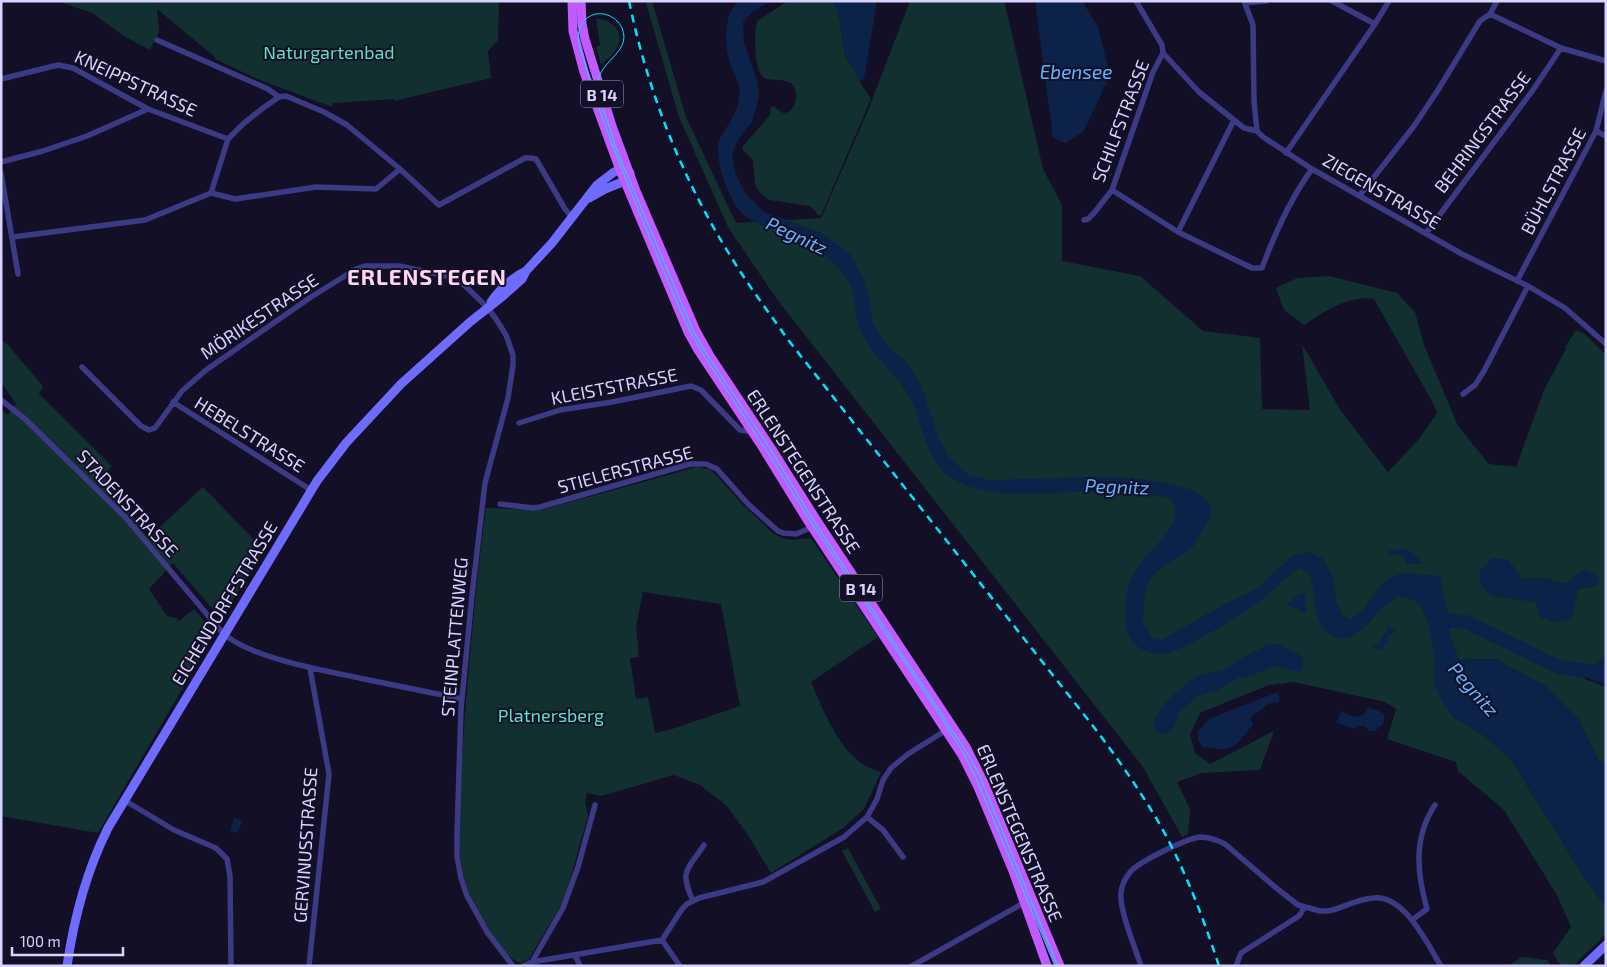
<svg xmlns="http://www.w3.org/2000/svg" width="1607" height="967" viewBox="0 0 1607 967" font-family="'Exo 2',sans-serif">
	<style>
		.green { fill: #12302f; fill-rule: evenodd }
		.water { fill: #0c2248 }
		.lines { fill: none; stroke-linecap: round; stroke-linejoin: round }
		.river { stroke: #0c2248; stroke-width: 14 }
		.street { stroke: #3d3a85; stroke-width: 5.5 }
		.secondary { stroke: #6f6bff; stroke-width: 9 }
		.primary { stroke: #c25bff; stroke-width: 9 }
		.tram { stroke: #00e5ff; stroke-width: 1 }
		.rail { stroke: #00e5ff; stroke-width: 2.5; stroke-dasharray: 8 6; stroke-linecap: butt }
		.labels { text-anchor: middle; dominant-baseline: central; stroke-width: 4; stroke-linejoin: round; paint-order: stroke }
		.shield { fill: #130f26; stroke: #9e99be; stroke-width: 1 }
		.shield-label { font-size: 16px; font-weight: bold; fill: #d9d4ff }
		.park-label { font-size: 18px; fill: #5fe0c0; stroke: #130f26 }
		.street-label { font-size: 18px; fill: #d9d4ff; stroke: #130f26 }
		.water-label { font-size: 19px; font-style: italic; fill: #62b6ff; stroke: #130f26 }
		.district-label { font-size: 22px; font-weight: bold; letter-spacing: 1px; fill: #ffd6f0; stroke: #130f26 }
	</style>
	<rect width="100%" height="100%" fill="#130f26"/>
	<!-- green -->
	<path class="green" d="M57,1H156L157,4L158,1H499L498,40L488,51L491,78L394,101L395,99L333,103L332,107L255,78L215,59V57L157,9L159,32L150,50L124,36L92,13Z
		M652,1L686,117L736,223L821,218L869,108L910,1H1003L1005,4L1043,169L1062,205V261L1140,276L1203,331L1260,338L1262,409L1310,410L1302,344L1341,411L1388,472L1419,439L1437,413L1433,403L1374,299C1350,294 1323,312 1304,325L1284,310L1276,288L1297,278L1329,276L1397,293L1415,312L1424,345L1458,426L1489,464L1516,467L1545,388L1566,349L1565,347L1576,330L1585,334L1606,355V656L1591,669L1569,665L1585,679L1606,687V765L1598,760L1578,719L1545,686L1495,659L1459,660L1452,716L1482,734L1510,758L1585,878L1606,907V934L1573,966H1561L1553,953L1571,927L1557,895L1504,810L1458,771L1456,762L1387,739L1396,709L1385,702L1294,682L1269,685L1200,713L1190,735L1195,753L1210,764L1274,731L1260,770L1202,773L1177,782L1190,809L1188,834L1182,837L1143,767L776,298L728,227L679,117L646,3ZM1508,560L1522,579L1541,578L1565,584L1597,585L1578,589L1536,602L1490,595Z
		M788,1H834L840,21L845,54L860,82L871,99L821,215H818L810,206L769,200L759,192L755,185L753,160L743,150V146L770,115L771,107L773,106L783,113L789,112C794,107 796,103 796,95C795,72 771,85 762,76C754,67 754,33 757,21Z
		M596,19C611,19 625,31 617,47C614,54 606,60 601,65L596,47L600,45Z
		M1,340L7,344L43,386L39,394L112,466L104,476L148,538L203,487L264,550L221,619L173,563L149,589L167,616L176,618L179,621L194,609L210,628L212,638L98,833L1,816V410L8,415L16,404L1,382Z
		M697,467L709,469L718,477L742,504L773,533L782,538L792,540L811,538L878,637L811,682C823,709 839,751 866,766C871,769 876,770 881,772L864,809L843,828L771,873L748,835L726,805L700,785L674,775L601,796L587,793L585,802L588,816L569,883L560,907L529,959L521,963C511,960 506,953 499,944C478,917 462,887 460,852C457,810 462,768 464,727C470,653 476,581 486,508L541,510ZM643,592L721,604L740,706L672,729L655,733L648,697L636,699L630,658L639,657L636,627Z
		M848,848L881,909L875,912L842,851Z
		M1522,957L1547,960L1551,966H1508Z"/>
	<!-- water -->
	<path class="water" d="M738,1H771L753,11L743,22L744,42L758,83L759,97L752,122L738,140L732,154L736,175L746,194L764,212L822,233L848,252L856,264L865,282L870,301L872,322L888,346L907,363L921,385L939,439L950,458L969,475L989,480L1096,477L1136,478L1175,485L1195,491L1211,505V517L1192,548L1156,572L1148,583L1144,603L1143,623L1152,637L1161,640L1225,604L1258,588L1292,556L1309,552L1323,559L1334,579L1336,601L1343,616L1351,619C1379,604 1374,568 1418,574C1427,575 1433,574 1441,577L1444,600L1451,621L1449,631L1459,660L1495,659L1545,686L1578,719L1598,760L1606,765V907L1585,878L1510,758L1482,734L1452,716L1443,704L1435,685L1433,672L1435,661L1430,630L1421,606L1414,600L1401,596C1396,599 1389,602 1384,606C1372,618 1351,649 1331,635C1328,632 1323,630 1322,627C1313,612 1315,591 1310,574L1300,568C1287,576 1277,587 1265,597C1250,610 1181,653 1163,654C1147,655 1133,647 1127,632C1124,624 1125,614 1125,606C1126,577 1141,561 1160,541C1165,535 1173,527 1175,519C1177,511 1174,505 1170,498C1142,492 1111,492 1081,492C1039,492 989,501 951,478C927,464 921,418 909,396C896,372 872,357 861,332C854,317 856,299 850,284C847,278 840,270 835,265C827,257 817,247 807,242C782,229 745,229 732,199C724,182 715,159 719,141C720,137 723,133 725,130C733,117 741,105 739,89C739,80 732,71 730,63C724,44 723,16 738,1Z
		M834,1H877L864,79L860,82L845,54L840,21Z
		M1035,1H1082L1098,26L1110,76L1083,132L1065,143L1053,138Z
		M1403,549L1412,552L1423,564H1407L1402,555H1390L1387,551Z
		M1492,558L1508,560L1522,579L1541,578L1565,584L1584,569L1599,577L1597,585L1578,589L1572,618L1557,623L1540,617L1536,602L1490,595L1480,584V571Z
		M1301,593L1305,594L1306,611L1304,613L1296,608L1286,605Z
		M1389,626L1395,631V633L1387,635L1389,641L1381,649L1375,650L1373,647L1380,642Z
		M1267,644H1280L1304,658L1302,670L1297,672L1275,666L1253,675L1238,678L1216,691L1196,697L1179,713L1174,727L1171,731L1162,734L1154,729C1150,712 1186,682 1200,675C1209,672 1219,672 1226,668C1231,666 1235,662 1240,659C1249,654 1258,651 1267,644Z
		M1606,656V685L1589,679L1590,671Z
		M1278,692L1280,702L1269,704L1250,718L1253,724C1236,747 1233,753 1203,747L1198,740V731L1209,719Z
		M1369,707L1385,714L1383,724L1375,731H1369L1365,726H1358L1354,729L1336,722L1342,711L1353,717L1364,715Z
		M234,818L242,820L238,833L230,831Z"/>
	<g class="lines">
		<!-- river -->
		<path class="river" d="M1441,620L1466,622L1559,667L1590,671H1606"/>
		<!-- street -->
		<path class="street" d="M1136,1L1162,45L1163,53L1199,92L1244,128L1257,131
			M1244,1L1253,25L1254,101L1257,131L1263,137L1312,169L1462,254L1528,286L1565,308L1606,344
			M1332,1L1375,24
			M1245,3L1266,1
			M1490,14L1561,48L1606,61
			M157,40L268,89L279,97
			M1,79L58,65L73,68L148,109L228,139
			M1596,131L1606,136
			M1286,153L1375,24L1389,1
			M1,162L43,151L87,136L148,109
			M1,173L18,274
			M1112,190L1178,232L1252,268H1262C1275,233 1290,199 1312,169
			M211,193L228,139L243,124L263,108L279,97L286,96L324,112L347,125L400,169L439,205L525,158H531L536,159L565,209L572,217
			M1360,195L1414,126L1438,90L1480,21L1490,14L1497,1
			M1084,220L1088,219L1094,213L1112,190L1153,72L1163,53
			M1178,232L1234,120
			M1426,233L1533,90L1561,48
			M13,237L145,220L211,193L235,199L316,187L376,189L400,169
			M1517,281L1596,131L1606,91
			M82,367L141,426L149,430L155,428L182,391L206,370L311,297L356,269L365,266H399L452,277L462,283L487,307L496,319L506,335L513,355V365L508,398L485,483L472,595L461,709L457,835V857L461,878L467,896L487,932L513,966
			M1463,394L1475,385L1484,371L1528,286
			M1,400L25,419L126,518L221,631C246,658 328,671 364,679C397,686 429,692 462,699
			M173,402L311,490
			M519,423L560,410L612,402L691,386L701,390L740,430L747,431L754,428
			M500,504L534,508L540,507L690,464H706L717,469L748,504L778,531L783,533L796,534L815,526
			M124,800L174,830L216,848L227,859L230,876L231,966
			M867,817L883,830L903,857
			M693,901C679,870 687,871 704,845
			M1412,920L1427,909C1417,873 1413,838 1435,805
			M662,940L682,909L687,904L699,898L763,882L844,837L867,817L877,799L883,780L891,768L908,754L948,729
			M575,955L580,966
			M532,962L563,908L578,867L595,805
			M309,966L329,774L310,668
			M523,966L532,962L662,940L680,966
			M912,966L1027,901
			M1141,966C1135,947 1119,910 1121,892C1122,884 1126,877 1131,871C1141,861 1185,839 1200,837C1209,837 1217,840 1225,844L1275,887L1298,905L1320,911H1328C1343,908 1357,899 1373,898C1404,894 1427,943 1441,966
			M1236,966L1241,953L1299,916L1304,908"/>
		<!-- secondary -->
		<path class="secondary" d="M491,302C500,289 511,278 526,271
			M67,966C74,918 86,872 108,828L317,481L346,443L401,384L470,322L503,296L522,279L526,271L552,243L597,185L614,172L620,170L630,173L625,181L605,189L589,198
			M1584,966L1606,945"/>
		<!-- primary -->
		<path class="primary" d="M572,1L573,31L584,72L620,170L688,332L698,350L761,445L806,518L962,755L978,787L1013,871L1047,966
			M581,1L582,24L585,39L612,126L636,191L696,331L710,356L771,448L819,524L966,747L984,783L1060,966"/>
		<!-- tram -->
		<path class="tram" d="M1055,966L975,776L965,756L934,706L811,522L768,453L701,351L690,331C677,304 666,276 654,248C637,207 620,166 605,125C598,106 592,87 586,67C584,59 580,50 579,42C577,33 580,24 587,18C599,9 616,15 622,28C633,54 594,61 597,91L618,153L693,330L704,350L771,450L814,521L968,754L979,774L1058,966"/>
		<!-- rail -->
		<path class="rail" d="M629,1C648,93 683,181 733,260C750,288 770,314 789,341L1093,726C1113,752 1132,779 1150,808C1180,856 1201,911 1219,966"/>
	</g>
	<g class="labels">
		<!-- shield labels -->
		<g class="shield">
			<rect x="581" y="80.5" width="42" height="27" rx="4"/>
			<rect x="840" y="574.5" width="42" height="27" rx="4"/>
		</g>
		<g class="shield-label">
			<text x="602" y="94">B 14</text>
			<text x="861" y="588">B 14</text>
		</g>
		<!-- park labels -->
		<g class="park-label">
			<text x="329" y="52">Naturgartenbad</text>
			<text x="551" y="715">Platnersberg</text>
		</g>
		<!-- street labels -->
		<g class="street-label">
			<text transform="translate(136 83) rotate(25)">KNEIPPSTRASSE</text>
			<text transform="translate(1120 121) rotate(-69)">SCHILFSTRASSE</text>
			<text transform="translate(1482 132) rotate(-53)">BEHRINGSTRASSE</text>
			<text transform="translate(1553 181) rotate(-62)">BÜHLSTRASSE</text>
			<text transform="translate(1382 191) rotate(30)">ZIEGENSTRASSE</text>
			<text transform="translate(259 316) rotate(-34)">MÖRIKESTRASSE</text>
			<text transform="translate(614 386) rotate(-11)">KLEISTSTRASSE</text>
			<text transform="translate(250 434) rotate(32)">HEBELSTRASSE</text>
			<text transform="translate(625 469) rotate(-15)">STIELERSTRASSE</text>
			<text transform="translate(804 471) rotate(57)">ERLENSTEGENSTRASSE</text>
			<text transform="translate(128 503) rotate(47)">STADENSTRASSE</text>
			<text transform="translate(224 603) rotate(-59)">EICHENDORFFSTRASSE</text>
			<text transform="translate(454 637) rotate(-85)">STEINPLATTENWEG</text>
			<text transform="translate(1020 833) rotate(67)">ERLENSTEGENSTRASSE</text>
			<text transform="translate(305 845) rotate(-86)">GERVINUSSTRASSE</text>
		</g>
		<!-- water labels -->
		<g class="water-label">
			<text x="1076" y="71">Ebensee</text>
			<text transform="translate(797 235) rotate(25)">Pegnitz</text>
			<text transform="translate(1117 486) rotate(2)">Pegnitz</text>
			<text transform="translate(1474 689) rotate(49)">Pegnitz</text>
		</g>
		<!-- district labels -->
		<g class="district-label">
			<text x="427" y="276">ERLENSTEGEN</text>
		</g>
	</g>
	<!-- border -->
	<rect width="1607" height="967" fill="none" stroke="#d9d4ff" stroke-width="5"/>
	<!-- scale -->
	<path d="M12 947v8h111v-8" fill="none" stroke="#d9d4ff" stroke-width="2.5"/>
	<text x="20" y="947" font-size="15" fill="#d9d4ff" stroke="#130f26" stroke-width="4" paint-order="stroke">100 m</text>
</svg>
